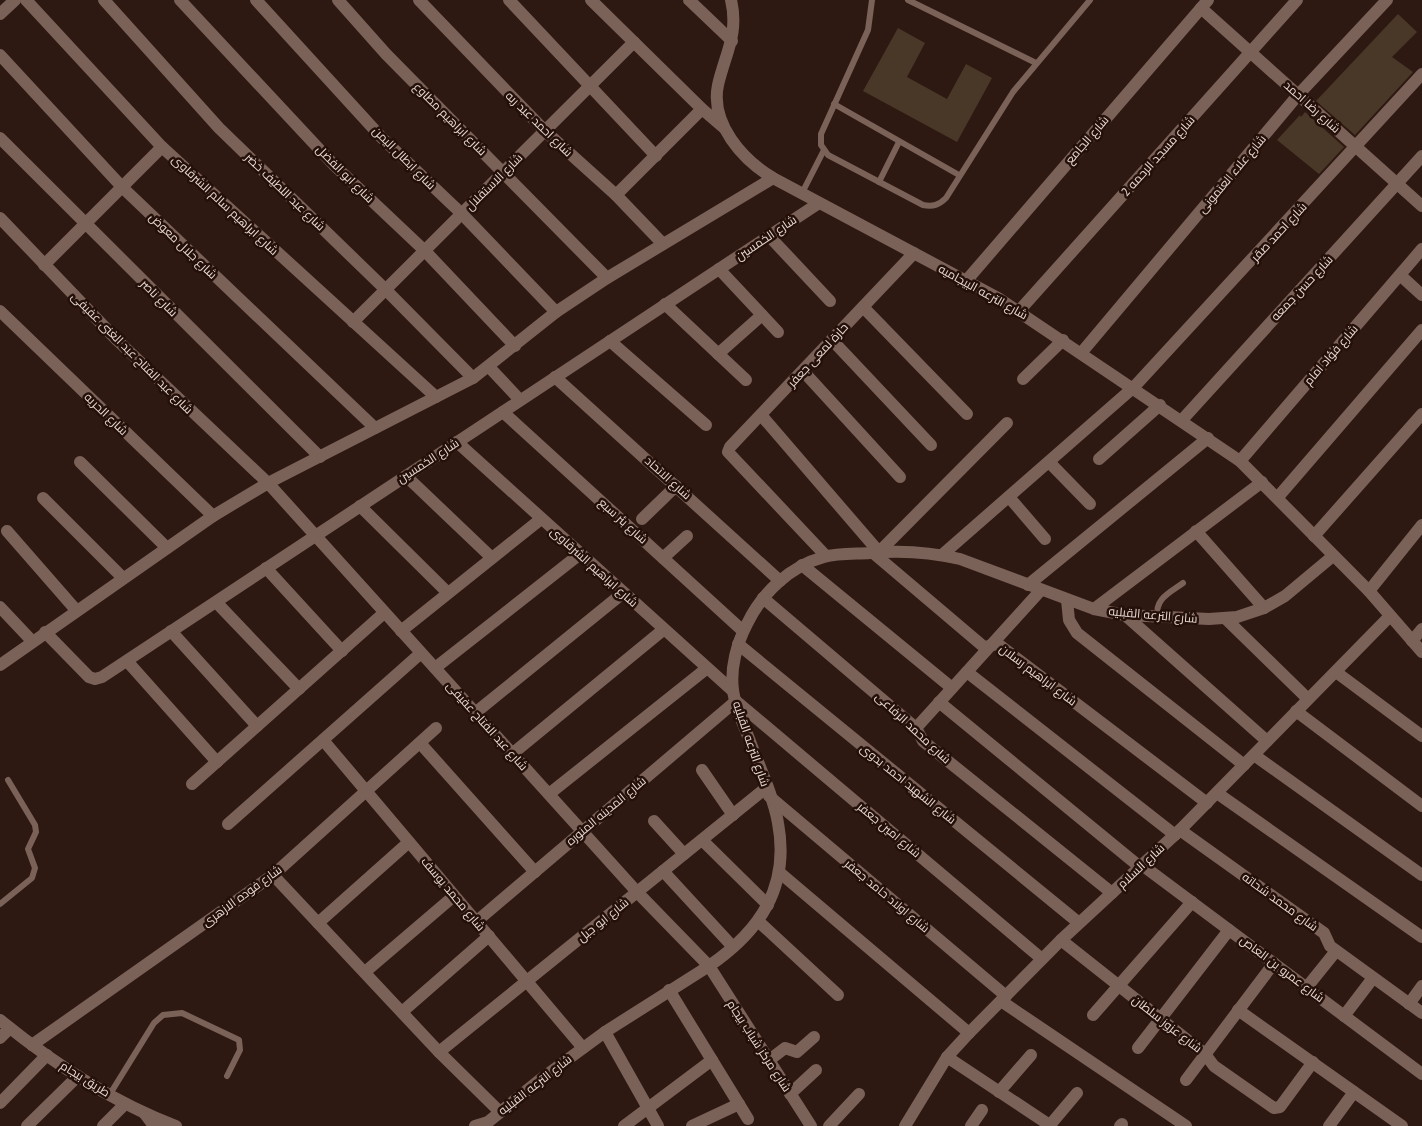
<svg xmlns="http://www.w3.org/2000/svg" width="1422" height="1126" viewBox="0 0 1422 1126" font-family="'PT Sans',Cairo,sans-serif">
	<rect width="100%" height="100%" fill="#2e1912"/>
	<g fill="#493728">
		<polygon points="1398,14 1417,32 1392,57 1413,72 1355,135 1316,101"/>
		<polygon points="898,28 925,43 907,77 947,99 966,64 992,78 957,142 863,91"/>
		<polygon points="1305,112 1344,147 1319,174 1277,140 1300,115 1301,117"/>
	</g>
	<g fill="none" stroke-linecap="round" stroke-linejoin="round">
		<g stroke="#7b6259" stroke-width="6">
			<path d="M 872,0 L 868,30 L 821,134 L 821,145 L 828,155 L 923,205 C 933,207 939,205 946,198 L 1013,92 L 1090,0"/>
			<polyline points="908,0 1036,63"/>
			<polyline points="834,104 959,175"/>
			<polyline points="879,182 899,142"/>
			<polyline points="802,193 824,150"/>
			<path d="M 1158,616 C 1154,599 1171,592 1183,583"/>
			<polyline points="0,904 32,878 35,868 28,849 36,832 35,825 8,780"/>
			<polyline points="110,1094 154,1023 163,1015 182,1013 239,1040 240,1050 227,1076"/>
		</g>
		<g stroke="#7b6259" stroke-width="12">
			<polyline points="26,0 162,147 436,397"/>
			<polyline points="104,0 219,128 386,290 473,378"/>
			<polyline points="180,0 334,165 425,251 515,346"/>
			<polyline points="256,0 382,138 462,214 556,312"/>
			<polyline points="338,0 386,54 607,278"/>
			<polyline points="419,0 545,131 616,195 663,244"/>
			<polyline points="509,0 656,156"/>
			<polyline points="591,0 702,109 723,127"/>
			<polyline points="689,0 732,41"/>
			<path d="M 731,0 C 739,34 725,54 718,85 C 710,124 743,160 773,178 L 998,298 L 1240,461 L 1369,591 L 1422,652"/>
			<polyline points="1201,8 1422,206"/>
			<polyline points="0,14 15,0"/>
			<polyline points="0,55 123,188 375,428"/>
			<polyline points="0,138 320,457"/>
			<polyline points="616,195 702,109"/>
			<path d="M 0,218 L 118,341 L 268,483 L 637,892 L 709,966 C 760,931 790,887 778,823 C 774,798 760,768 751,744 C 745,727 735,708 733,690 C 730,668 737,643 747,624 C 762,593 790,566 824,557 C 838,553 855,554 870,553 C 900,550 930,552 960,559 L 1094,609 L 1125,615 L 1209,619 L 1237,617 L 1264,608 L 1285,596 L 1333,556"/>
			<polyline points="769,236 830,301"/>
			<polyline points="44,265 162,147"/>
			<polyline points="719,269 778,332"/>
			<polyline points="1400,275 1422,295"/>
			<polyline points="966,281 1208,0"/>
			<polyline points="665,304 746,380"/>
			<polyline points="863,307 967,414"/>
			<polyline points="0,311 213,516"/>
			<polyline points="1019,311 1297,0"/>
			<polyline points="353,322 634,42"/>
			<polyline points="832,340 931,445"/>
			<polyline points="610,341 706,425"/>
			<polyline points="1082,352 1298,95 1387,0"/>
			<polyline points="718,354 762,315"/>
			<polyline points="489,367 520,400"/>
			<polyline points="803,371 900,477"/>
			<polyline points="555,377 780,581"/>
			<polyline points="1023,379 1063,340"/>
			<polyline points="503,412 743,631"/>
			<polyline points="761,415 879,552 1007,423"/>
			<polyline points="1182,420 1422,156"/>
			<polyline points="457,442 733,691"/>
			<polyline points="1099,459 1160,405"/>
			<polyline points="1240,461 1422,249"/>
			<polyline points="80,462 167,548"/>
			<polyline points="1049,462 1090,504"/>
			<polyline points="406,476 492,558"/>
			<polyline points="1009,497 1045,539"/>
			<polyline points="1278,497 1422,330"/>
			<polyline points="43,498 123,578"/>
			<polyline points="360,506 448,593"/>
			<polyline points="642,519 676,486"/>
			<polyline points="7,531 76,610"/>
			<polyline points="1196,531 1264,608"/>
			<polyline points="1314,536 1422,414"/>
			<polyline points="872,552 984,647 998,644 1207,803"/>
			<polyline points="942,555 1134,387 1422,74"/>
			<polyline points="826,556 728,452 730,447 914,253"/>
			<polyline points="663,558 687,536"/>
			<polyline points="802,565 952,688"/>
			<polyline points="266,568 342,651"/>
			<polyline points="1028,585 1208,438"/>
			<polyline points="1369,591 1422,525"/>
			<polyline points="763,598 916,728 923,741 1112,893"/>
			<polyline points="1067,600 1069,620 1077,633 1244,765"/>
			<polyline points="216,602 299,689"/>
			<polyline points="0,607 32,641"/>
			<polyline points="1094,609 1262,482"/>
			<polyline points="1125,615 1267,741"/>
			<polyline points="1225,618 1308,699"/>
			<polyline points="171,631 257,726"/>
			<polyline points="401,631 541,519"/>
			<polyline points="45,632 89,677 95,679 102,677 819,203"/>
			<polyline points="1412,641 1422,629"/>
			<polyline points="738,644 1079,923"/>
			<polyline points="127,661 217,762"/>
			<polyline points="0,665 213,516 268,483 473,378 556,312 607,278 773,178"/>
			<polyline points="435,668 580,554"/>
			<polyline points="967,672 1175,835"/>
			<polyline points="1336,672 1422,736"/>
			<polyline points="939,702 1140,867"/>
			<polyline points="1296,711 1422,806"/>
			<polyline points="475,713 623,593"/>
			<polyline points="916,728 1041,590"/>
			<polyline points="323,740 583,1048"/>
			<polyline points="420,743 535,872"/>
			<polyline points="512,754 663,630"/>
			<polyline points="1254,755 1422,875"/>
			<polyline points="702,770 733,815"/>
			<polyline points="192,784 384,613"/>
			<polyline points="1217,793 1422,937"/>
			<polyline points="549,794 706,669"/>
			<polyline points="769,796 1006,996"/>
			<polyline points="654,821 684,854"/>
			<polyline points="228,824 421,653"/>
			<polyline points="1180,830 1324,933 1330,946 1422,1013"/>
			<polyline points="702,840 768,905"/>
			<polyline points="1142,865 1422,1074"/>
			<polyline points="663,871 733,947"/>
			<polyline points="779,872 969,1033"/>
			<polyline points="273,875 439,1052 500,1112"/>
			<polyline points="477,921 736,701 1042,959"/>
			<polyline points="758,921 838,995"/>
			<polyline points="318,923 409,842"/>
			<polyline points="1061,940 1205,1054 1214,1066 1274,1108 1280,1107 1313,1062"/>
			<polyline points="365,972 454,896"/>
			<polyline points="1307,987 1336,951"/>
			<polyline points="669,990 748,1119"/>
			<polyline points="1001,1001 1186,1126"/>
			<polyline points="1409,1004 1422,986"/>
			<polyline points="1238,1010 1402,1126"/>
			<polyline points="402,1012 489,936"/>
			<polyline points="1093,1015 1192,902"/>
			<polyline points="1344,1016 1373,978"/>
			<polyline points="605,1032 658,1126"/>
			<polyline points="0,1038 10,1028"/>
			<polyline points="32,1045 273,875 436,728"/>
			<polyline points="1138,1048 1229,930"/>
			<polyline points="439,1052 766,788"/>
			<polyline points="947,1057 1051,1126"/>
			<polyline points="768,1061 785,1048 797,1052 814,1037"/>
			<polyline points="1186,1080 1274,963"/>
			<polyline points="999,1092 1031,1055"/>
			<polyline points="790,1094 816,1070"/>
			<polyline points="0,1103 47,1055"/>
			<polyline points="145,1114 154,1126"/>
			<polyline points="1050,1125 1077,1093"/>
			<polyline points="27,1126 78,1076"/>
			<polyline points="103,1126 125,1104"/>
			<polyline points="624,1126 712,1060"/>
			<polyline points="692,1126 739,1104"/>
			<polyline points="829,1126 859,1094"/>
			<polyline points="905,1126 947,1057 969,1033 1061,940 1180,830 1390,616"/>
			<polyline points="971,1126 982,1110"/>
			<polyline points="1120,1126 1122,1124"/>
			<polyline points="1329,1126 1354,1092"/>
		</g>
		<g stroke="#7b6259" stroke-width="12">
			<path d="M 0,1020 C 53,1063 112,1102 176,1126"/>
			<polyline points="475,1126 488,1122 541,1079 605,1032 709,966 811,1126"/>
		</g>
	</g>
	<g text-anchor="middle" stroke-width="5" stroke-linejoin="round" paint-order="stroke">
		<g font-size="12" fill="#e9dad5" stroke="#241009">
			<text transform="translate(1312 107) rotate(42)" y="4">شارع رضا احمد</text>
			<text transform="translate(450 119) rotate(45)" y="4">شارع ابراهيم مطاوع</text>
			<text transform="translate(539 124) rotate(44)" y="4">شارع احمد عبد ربه</text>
			<text transform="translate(1087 140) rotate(-49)" y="4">شارع الجامع</text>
			<text transform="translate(1158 156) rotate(-48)" y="4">شارع مسجد الرحمه 2</text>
			<text transform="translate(404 158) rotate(45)" y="4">شارع ابطال اليمن</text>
			<text transform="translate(345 174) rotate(45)" y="4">شارع ابو الفضل</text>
			<text transform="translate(1232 174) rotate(-50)" y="4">شارع علاء العتمونى</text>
			<text transform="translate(494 182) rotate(-45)" y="4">شارع الاستقلال</text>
			<text transform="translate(285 192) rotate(44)" y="4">شارع عبد اللطيف خضر</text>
			<text transform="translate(225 205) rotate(43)" y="4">شارع ابراهيم سالم الشرقاوى</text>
			<text transform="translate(1279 232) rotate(-47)" y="4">شارع احمد صقر</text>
			<text transform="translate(766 238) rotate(-34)" y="4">شارع الخمسين</text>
			<text transform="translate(183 246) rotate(44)" y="4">شارع جلال معوض</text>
			<text transform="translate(1302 288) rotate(-47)" y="4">شارع حسن جمعه</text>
			<text transform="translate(983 292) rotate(29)" y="4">شارع الترعه البيجاميه</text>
			<text transform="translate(159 298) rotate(45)" y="4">شارع ناصر</text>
			<text transform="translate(132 353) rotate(45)" y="4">شارع عبد الفتاح عبد الغنى عفيفى</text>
			<text transform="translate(818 355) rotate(-47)" y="4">حارة لمعى جعفر</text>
			<text transform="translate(1331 355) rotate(-49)" y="4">شارع فؤاد امام</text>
			<text transform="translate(106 414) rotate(44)" y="4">شارع الحريه</text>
			<text transform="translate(428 461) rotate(-33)" y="4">شارع الخمسين</text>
			<text transform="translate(668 478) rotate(42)" y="4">شارع الاتحاد</text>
			<text transform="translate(623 521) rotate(42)" y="4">شارع بئر سبع</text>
			<text transform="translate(594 567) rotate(42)" y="4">شارع ابراهيم الشرقاوى</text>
			<text transform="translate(1153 615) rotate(5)" y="4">شارع الترعه القبليه</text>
			<text transform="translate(1038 675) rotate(37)" y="4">شارع ابراهيم رسلان</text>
			<text transform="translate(487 726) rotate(48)" y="4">شارع عبد الفتاح عفيفى</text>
			<text transform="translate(913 728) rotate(43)" y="4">شارع محمد الرفاعى</text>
			<text transform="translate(751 744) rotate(71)" y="4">شارع الترعه القبليه</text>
			<text transform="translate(908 784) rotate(39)" y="4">شارع الشهيد احمد بدوى</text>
			<text transform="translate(606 811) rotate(-40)" y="4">شارع المدينه المنوره</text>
			<text transform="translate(889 830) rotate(40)" y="4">شارع امين جعفر</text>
			<text transform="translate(1141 866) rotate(-43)" y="4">شارع السلام</text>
			<text transform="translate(453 894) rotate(50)" y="4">شارع محمد يوسف</text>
			<text transform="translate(242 896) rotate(-36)" y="4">شارع فوده الازهرى</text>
			<text transform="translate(887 896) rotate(40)" y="4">شارع اولاد حامد جعفر</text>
			<text transform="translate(1280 902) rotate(36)" y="4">شارع محمد شحاته</text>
			<text transform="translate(603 920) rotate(-39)" y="4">شارع ابو جبل</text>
			<text transform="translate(1282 969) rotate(37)" y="4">شارع عمرو بن العاص</text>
			<text transform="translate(1167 1024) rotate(38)" y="4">شارع عزوز سلطان</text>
			<text transform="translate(759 1046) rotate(57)" y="4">شارع مركز شباب بيجام</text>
			<text transform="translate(85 1079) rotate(32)" y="4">طريق بيجام</text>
			<text transform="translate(535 1085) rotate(-38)" y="4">شارع الترعه القبليه</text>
		</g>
	</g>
</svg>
